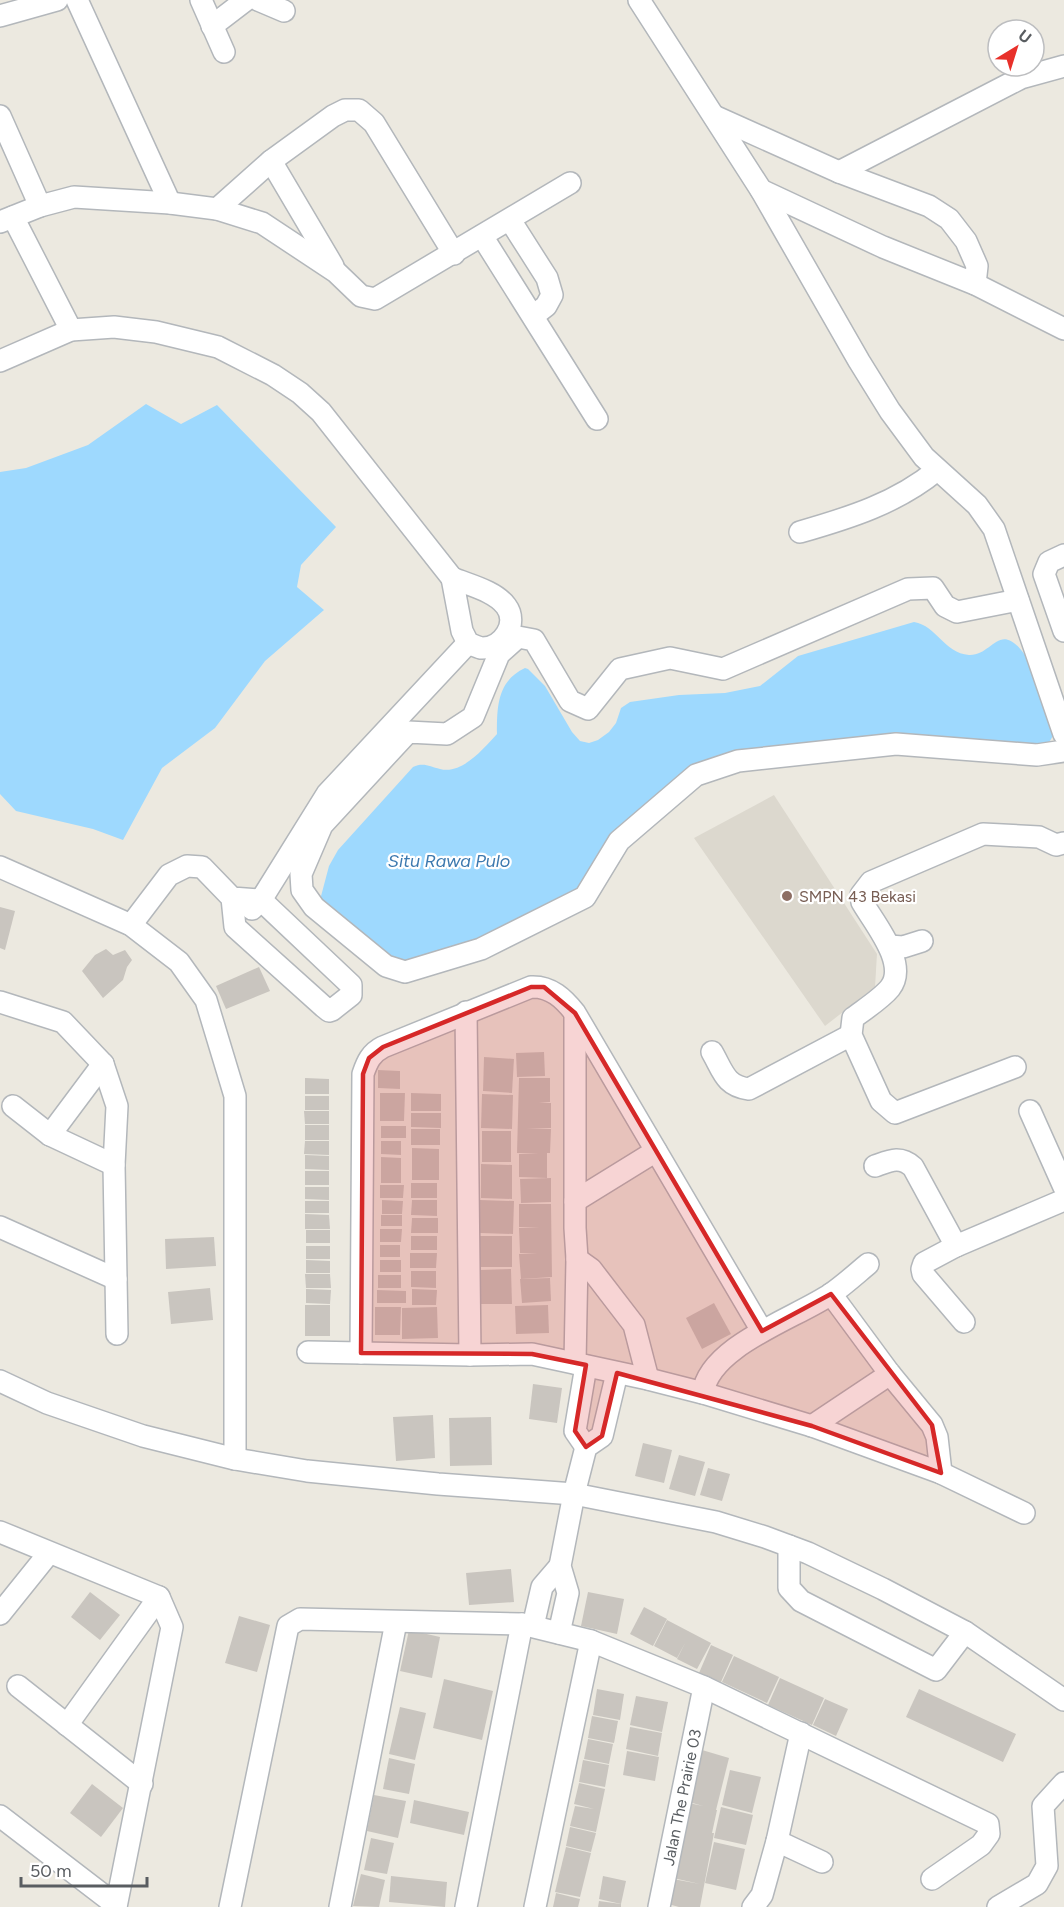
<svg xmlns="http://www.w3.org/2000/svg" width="1064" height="1907" viewBox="0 0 1064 1907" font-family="Figtree,sans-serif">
	<rect width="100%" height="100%" fill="#ece9e0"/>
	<polygon fill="#dcd8ce" points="774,795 877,954 875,987 825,1026 694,838"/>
	<g fill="#9ed9fe">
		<polygon points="146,404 181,424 217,405 336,527 301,565 297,587 324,610 265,661 215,728 162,768 123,840 93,829 16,811 0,794 0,472 26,468 88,445"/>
		<path d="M 914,622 C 937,626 944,653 969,655 C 993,656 999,619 1025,655 L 1052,717 L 1054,734 L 1047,746 L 1011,746 L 706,766 L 589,885 L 479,945 L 403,967 L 320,900 L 329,866 L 338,850 L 413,767 C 424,762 430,767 440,769 C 462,775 484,748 497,734 C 497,707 497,681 525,668 L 528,669 L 545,686 L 572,732 L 580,741 L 589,743 L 598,740 L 609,732 L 616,723 L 621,708 L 630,702 L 679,695 L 725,693 L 760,686 L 798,656 Z"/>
	</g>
	<g fill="#c9c5bf">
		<polygon points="0,907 15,911 5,950 0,948"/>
		<polygon points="106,949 113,955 125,950 132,960 127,967 123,980 103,998 82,971 95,955"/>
		<polygon points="259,967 270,991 226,1009 216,986"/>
		<polygon points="544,1052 545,1076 517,1077 516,1053"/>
		<polygon points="484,1057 514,1059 512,1093 483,1091"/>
		<polygon points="378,1070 400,1071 400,1089 378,1088"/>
		<polygon points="305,1078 329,1079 329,1094 305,1094"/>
		<polygon points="519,1078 550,1078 550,1102 539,1103 551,1103 551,1128 527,1128 551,1129 550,1153 547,1153 547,1178 519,1177 519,1154 538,1153 517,1153"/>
		<polygon points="380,1093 405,1093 404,1121 380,1121"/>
		<polygon points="411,1093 441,1094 441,1111 411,1111"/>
		<polygon points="482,1094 513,1095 512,1129 481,1128"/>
		<rect x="305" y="1096" width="24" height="14"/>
		<polygon points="304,1111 329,1111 329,1124 305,1124"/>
		<polygon points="411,1113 441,1113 441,1128 411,1127"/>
		<rect x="305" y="1125" width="24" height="15"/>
		<rect x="381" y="1126" width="25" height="12"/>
		<rect x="411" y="1129" width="29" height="16"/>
		<rect x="482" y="1131" width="29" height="31"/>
		<polygon points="305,1141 329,1141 329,1155 304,1154"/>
		<polygon points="381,1141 401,1141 401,1155 381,1154"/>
		<polygon points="412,1148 439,1149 439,1180 412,1180"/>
		<polygon points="305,1155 329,1156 329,1170 305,1169"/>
		<polygon points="381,1157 401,1158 401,1183 381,1183"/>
		<polygon points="481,1164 512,1165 512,1199 481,1198"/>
		<rect x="305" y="1171" width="24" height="14"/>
		<polygon points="551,1178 551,1202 521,1203 520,1179"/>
		<rect x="411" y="1183" width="26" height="15"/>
		<polygon points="380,1185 404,1185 403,1198 380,1198"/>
		<polygon points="305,1187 329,1187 329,1200 305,1199"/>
		<polygon points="382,1200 403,1201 402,1214 382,1214"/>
		<polygon points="412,1200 437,1200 437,1216 411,1215"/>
		<polygon points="480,1200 514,1201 513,1234 480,1233"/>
		<rect x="305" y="1201" width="24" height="12"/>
		<polygon points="519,1204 551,1204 552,1277 521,1279 519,1254 537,1253 520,1253 519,1228 539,1227 519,1227"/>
		<polygon points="305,1214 329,1215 330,1229 305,1229"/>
		<rect x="381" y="1215" width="21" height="11"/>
		<polygon points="412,1218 438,1218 438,1233 411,1233"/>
		<polygon points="380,1229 402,1229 401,1242 380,1242"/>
		<rect x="306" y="1230" width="24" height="13"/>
		<rect x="411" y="1236" width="26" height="14"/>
		<rect x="480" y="1236" width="32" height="31"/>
		<polygon points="214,1237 216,1266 166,1269 165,1239"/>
		<rect x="380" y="1245" width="20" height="12"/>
		<rect x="306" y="1246" width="24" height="13"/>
		<polygon points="410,1253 437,1253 436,1268 410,1268"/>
		<polygon points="306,1260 330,1261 330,1273 306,1273"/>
		<rect x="380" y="1260" width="21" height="12"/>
		<polygon points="511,1269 512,1304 480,1304 479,1270"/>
		<polygon points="411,1271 436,1271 436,1288 411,1287"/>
		<polygon points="305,1274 330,1274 331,1288 306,1288"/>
		<rect x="378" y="1275" width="23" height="13"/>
		<polygon points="550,1278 551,1301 522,1303 520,1279"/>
		<polygon points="210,1288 213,1320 171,1324 168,1292"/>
		<polygon points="306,1289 331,1290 330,1304 306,1303"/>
		<polygon points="412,1289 437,1290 436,1305 412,1305"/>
		<polygon points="377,1290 406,1291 406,1303 377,1303"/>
		<polygon points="714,1303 731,1334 702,1349 686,1318"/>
		<rect x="305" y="1305" width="25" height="31"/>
		<polygon points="548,1305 549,1333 516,1334 515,1306"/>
		<polygon points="375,1307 401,1307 400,1335 375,1335"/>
		<polygon points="437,1307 438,1338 402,1339 402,1308"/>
		<polygon points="533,1384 562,1388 557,1423 529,1419"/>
		<polygon points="433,1415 435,1458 396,1461 393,1417"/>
		<polygon points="491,1417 492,1465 450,1466 449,1418"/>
		<polygon points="643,1443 672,1450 664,1483 635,1476"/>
		<polygon points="679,1455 705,1462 695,1496 669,1489"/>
		<polygon points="708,1468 730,1474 722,1501 700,1495"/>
		<polygon points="511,1569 514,1602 469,1605 466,1573"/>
		<polygon points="90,1592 120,1615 100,1640 71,1617"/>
		<polygon points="588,1592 624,1599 617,1634 581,1626"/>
		<polygon points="644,1607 667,1619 653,1646 630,1634"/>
		<polygon points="239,1616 270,1625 257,1672 225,1663"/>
		<polygon points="667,1620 711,1643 697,1669 677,1659 685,1643 677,1658 654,1646"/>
		<polygon points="409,1630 440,1637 432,1678 400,1671"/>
		<polygon points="711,1645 733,1655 721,1682 699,1673"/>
		<polygon points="734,1656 779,1677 767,1703 722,1682"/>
		<polygon points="780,1678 824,1698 812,1725 768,1705"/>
		<polygon points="444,1679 493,1691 482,1740 433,1728"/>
		<polygon points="597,1689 624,1694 620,1720 593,1715"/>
		<polygon points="919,1689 1016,1734 1003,1762 906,1717"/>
		<polygon points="636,1696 668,1702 662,1732 630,1725"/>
		<polygon points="825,1699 848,1709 836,1736 813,1725"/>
		<polygon points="400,1707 426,1713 415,1760 389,1754"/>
		<polygon points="592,1716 618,1721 614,1743 588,1738"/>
		<polygon points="630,1727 662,1733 658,1756 626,1749"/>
		<polygon points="588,1739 613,1744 609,1764 584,1759"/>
		<polygon points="702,1750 729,1758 716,1810 717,1810 712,1833 714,1833 700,1907 679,1907 668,1904 673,1879 700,1884 673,1878 689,1803 703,1806 689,1802"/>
		<polygon points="627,1751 659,1757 655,1781 623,1775"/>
		<polygon points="389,1758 415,1764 409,1794 383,1789"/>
		<polygon points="583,1760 609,1765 605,1787 579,1782"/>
		<polygon points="730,1770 761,1777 752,1813 722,1805"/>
		<polygon points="579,1783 605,1789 596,1832 570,1826 575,1806 594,1809 574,1804"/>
		<polygon points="92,1784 123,1808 101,1837 70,1813"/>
		<polygon points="374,1795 406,1801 398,1838 367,1831"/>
		<polygon points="414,1800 469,1812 464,1835 410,1823"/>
		<polygon points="721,1807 753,1815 746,1845 714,1838"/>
		<polygon points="570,1827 596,1833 591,1852 566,1846"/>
		<polygon points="371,1838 394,1843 387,1874 364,1870"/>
		<polygon points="714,1842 745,1849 736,1890 705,1883"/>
		<polygon points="566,1847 591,1853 580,1897 555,1892"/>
		<polygon points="361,1874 385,1880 379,1907 353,1906"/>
		<polygon points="391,1876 447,1882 445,1907 389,1902"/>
		<polygon points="603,1876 626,1881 621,1904 599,1899"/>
		<polygon points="556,1893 580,1899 578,1907 553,1907"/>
		<polygon points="599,1901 621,1904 621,1907 598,1907"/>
	</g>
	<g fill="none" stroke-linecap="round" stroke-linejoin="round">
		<g stroke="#b3b7bb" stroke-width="24">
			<g id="minor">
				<polyline points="77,0 170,203"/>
				<polyline points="201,0 224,52"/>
				<polyline points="258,0 284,11"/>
				<polyline points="639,0 761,190 859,361 890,411 924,457 977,505 994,529 1064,734"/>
				<polyline points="0,16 57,0"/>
				<polyline points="212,26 246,0"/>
				<polyline points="0,116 40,206"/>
				<polyline points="714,116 839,172 929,206 949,219 966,241 977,266 975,284"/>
				<polyline points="271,161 333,266"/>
				<polyline points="839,172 1021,78 1064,66"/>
				<polyline points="761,190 883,247 975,284 1064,329"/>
				<polyline points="217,209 271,161 333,116 345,110 359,110 374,123 454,254"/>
				<polyline points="13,217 71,330"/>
				<polyline points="510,220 547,278 552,295 546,306 533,316"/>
				<polyline points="0,222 40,206 74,197 170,203 217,209 262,223 336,272 361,296 375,299 570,183"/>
				<polyline points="482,236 597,419"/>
				<polyline points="0,361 71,330 114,327 156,332 218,347 273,375 300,393 321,412 452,578"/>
				<path d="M 800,532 C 849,518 897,503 937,470"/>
				<polyline points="1064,555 1049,562 1044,574 1064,631"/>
				<path d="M 452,578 C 469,585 495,591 506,606 C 519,623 503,649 481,648 C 477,647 473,645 468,643 L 462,631 Z"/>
				<polyline points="1018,600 957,612 945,606 933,588 908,589 723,669 670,658 620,669 588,709 570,701 534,640 518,637 499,654 473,717 447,734 408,732 322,825 301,874 302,890 314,907 386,966 405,972 481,949 585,897 619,841 696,775 738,761 896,744 1037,755 1064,751"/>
				<polyline points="0,867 131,925 179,962 206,1000 235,1096 235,1459 143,1436 47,1403 0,1381"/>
				<polyline points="252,909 261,900 327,794 468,643"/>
				<polyline points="131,925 169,875 187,866 202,867 232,898 235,927 324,1007 329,1011 332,1010 351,995 351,985 261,900 232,898"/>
				<polyline points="889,946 903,947 922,941"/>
				<polyline points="0,1002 63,1022 103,1064 117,1106 114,1165 117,1334"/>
				<polyline points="466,1012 470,1355"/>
				<polyline points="575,1016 575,1228 577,1259 575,1363"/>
				<path d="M 712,1052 C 723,1071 725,1086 749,1089 L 851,1035"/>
				<path d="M 1015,1067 L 895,1113 L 881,1101 L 851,1035 L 853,1018 C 865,1009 881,999 890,988 C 909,964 874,923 862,902 L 861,895 L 871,882 L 983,834 L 1039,837 L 1056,845 L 1064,843"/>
				<polyline points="13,1106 50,1135 114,1165"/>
				<polyline points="1030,1111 1064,1187"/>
				<polyline points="50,1135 103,1064"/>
				<path d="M 875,1166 C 889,1161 900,1155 913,1167 L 956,1246"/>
				<polyline points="575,1201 656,1151"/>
				<polyline points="0,1227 116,1279"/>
				<polyline points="577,1259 591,1269 634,1325 648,1379"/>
				<polyline points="831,1294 890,1374 932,1425 937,1437 941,1473"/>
				<polyline points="964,1322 923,1274 922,1269 924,1263 956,1246 1064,1200"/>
				<polyline points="308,1352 470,1355 532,1354 648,1379 703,1393 812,1426 941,1473 1024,1513"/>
				<path d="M 361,1353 L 363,1074 C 367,1062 371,1053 383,1047 L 531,987 C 551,986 564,999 575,1013 L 762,1331"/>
				<polyline points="586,1366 575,1431 586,1447"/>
				<path d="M 703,1393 C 709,1346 796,1318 831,1294 C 844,1285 856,1274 868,1264"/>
				<polyline points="812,1426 890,1374"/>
				<polyline points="235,1459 307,1471 438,1484 574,1494 716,1522 765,1537 808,1553 883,1589 965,1632 1064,1700"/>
				<polyline points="0,1532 159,1597 172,1627 116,1907"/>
				<polyline points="789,1546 789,1588 801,1601 936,1670 965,1632"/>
				<polyline points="0,1614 49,1553"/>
				<polyline points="533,1626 542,1587 560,1566"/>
				<polyline points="559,1633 568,1593 560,1566 574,1494 586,1447 602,1436 617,1373"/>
				<polyline points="18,1686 142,1784"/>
				<polyline points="67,1725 159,1597"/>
				<polyline points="0,1816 116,1905"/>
				<polyline points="777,1841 822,1862"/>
				<polyline points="230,1907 288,1626 300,1619 522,1624 591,1641 704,1687 988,1824 989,1834 981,1845 932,1879"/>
				<polyline points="340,1907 396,1622"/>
				<polyline points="466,1907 522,1624"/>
				<polyline points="535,1907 591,1641"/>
				<path id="s1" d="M 659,1907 L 704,1687"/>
				<polyline points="753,1907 762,1895 777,1841 801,1733"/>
				<polyline points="998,1907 1037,1884 1047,1866 1043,1806 1064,1783"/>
			</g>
		</g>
		<use href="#minor" stroke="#fff" stroke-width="21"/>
	</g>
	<path fill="#d62828" fill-opacity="0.2" stroke="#d62828" stroke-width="4.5" stroke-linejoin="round" d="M 531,987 L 544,987 L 575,1013 L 762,1331 L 831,1294 L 932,1425 L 941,1473 L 812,1426 L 617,1373 L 602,1436 L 586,1447 L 575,1431 L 586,1365 L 532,1354 L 361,1353 L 363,1074 L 369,1058 L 383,1047 Z"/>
	<circle fill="#8d6e63" stroke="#fff" stroke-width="2" cx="787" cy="896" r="6"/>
	<g text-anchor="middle" stroke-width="4.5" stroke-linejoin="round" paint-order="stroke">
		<g font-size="16" fill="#785e54" stroke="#fff" text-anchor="start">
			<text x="799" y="902">SMPN 43 Bekasi</text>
		</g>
		<g font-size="16" fill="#595d61" stroke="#fff">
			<text dy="6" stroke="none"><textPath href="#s1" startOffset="112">Jalan The Prairie 03</textPath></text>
		</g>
		<g font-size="18" font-style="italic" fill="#3c79af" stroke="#fff">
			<text x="449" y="867">Situ Rawa Pulo</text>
		</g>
	</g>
	<g transform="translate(1016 48) rotate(38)"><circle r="28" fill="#ffffff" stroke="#bdbec0" stroke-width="1.5"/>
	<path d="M0-4.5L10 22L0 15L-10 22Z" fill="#e8302a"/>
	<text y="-9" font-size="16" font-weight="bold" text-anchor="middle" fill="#595d61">U</text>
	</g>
	<path d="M21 1877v9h126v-9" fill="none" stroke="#595d61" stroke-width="3"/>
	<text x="30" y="1877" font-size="18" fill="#595d61" stroke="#ffffff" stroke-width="4.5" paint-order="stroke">50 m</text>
</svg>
